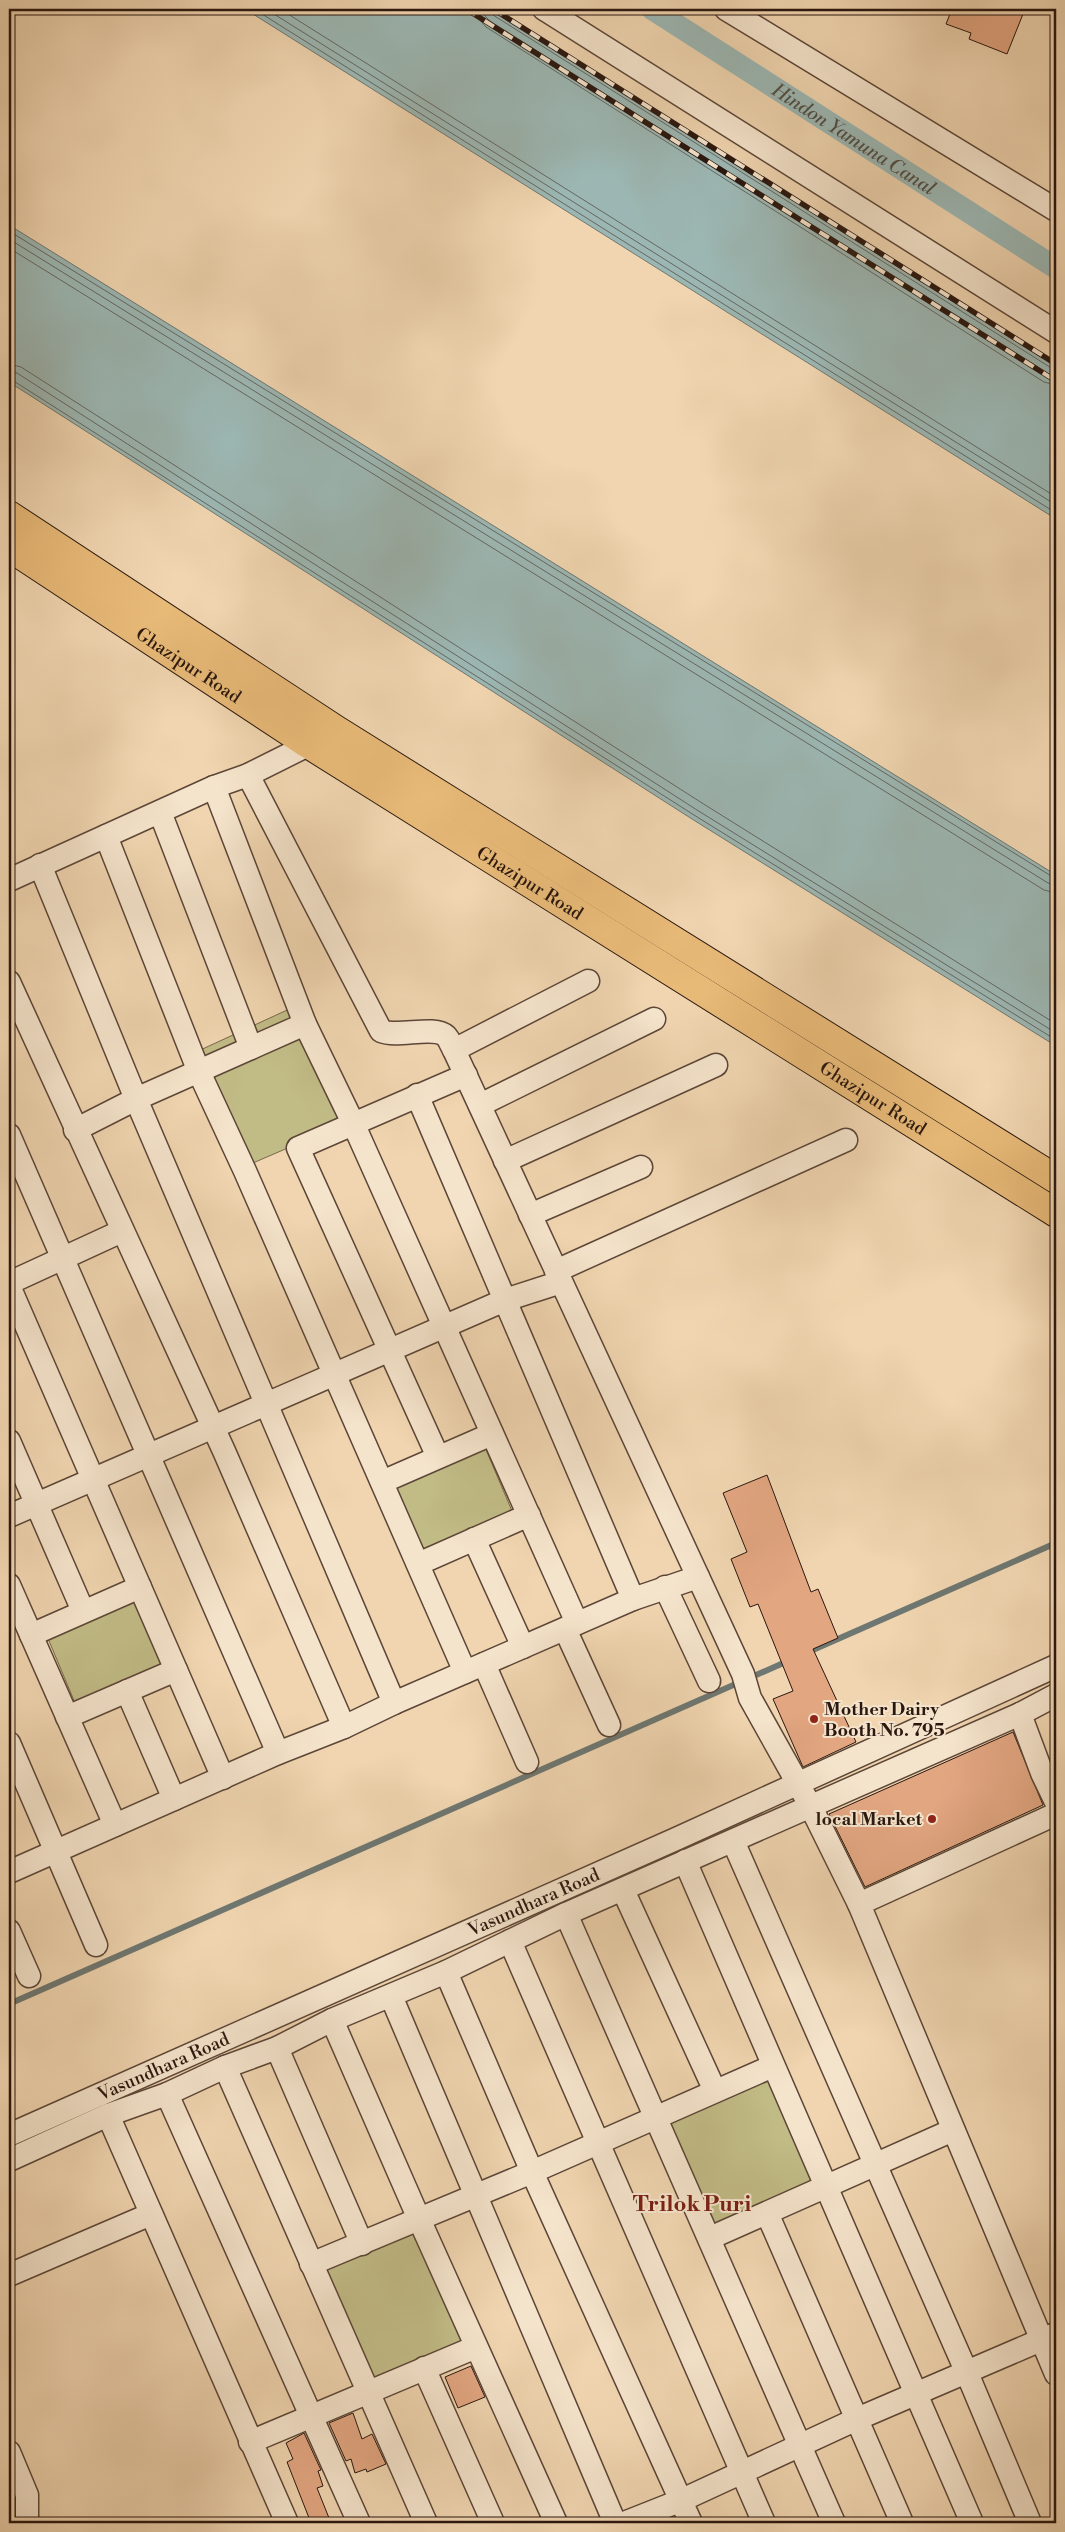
<svg xmlns="http://www.w3.org/2000/svg" width="1065" height="2532" viewBox="0 0 1065 2532" font-family="'Libre Bodoni',serif">
	<rect width="100%" height="100%" fill="#f0d5b0"/>
	<filter id="stains"><feTurbulence type="fractalNoise" baseFrequency=".004" numOctaves="4"/><feColorMatrix values="0 0 0 0 .2 0 0 0 0 .09 0 0 0 0 .02 0 0 0 .5 -.17"/></filter>
	<radialGradient id="worn" r=".72"><stop offset=".6" stop-color="#630" stop-opacity="0"/><stop offset="1" stop-color="#630" stop-opacity=".3"/></radialGradient>
	<g fill="#c1bb86" stroke="#76694a">
		<polygon points="298,1005 348,1122 246,1166 196,1052"/>
		<polygon points="484,1445 512,1511 419,1552 391,1485"/>
		<polygon points="140,1596 168,1663 75,1703 47,1636"/>
		<polygon points="766,2071 816,2188 714,2232 664,2118"/>
		<polygon points="422,2222 472,2339 370,2383 320,2269"/>
	</g>
	<g fill="#9cb7b3" stroke="#6e7771">
		<polygon points="245,9 492,9 1056,367 1056,519"/>
		<polygon points="9,225 1056,875 1056,1046 692,819 9,382"/>
	</g>
	<g fill="none" stroke-linecap="round" stroke-linejoin="round">
		<g stroke="#636761" stroke-width="1">
			<polyline points="254,9 1056,513"/>
			<polyline points="266,9 1056,505"/>
			<polyline points="280,9 1056,497"/>
			<polyline points="477,9 479,19 486,27 1044,382 1056,385"/>
			<polyline points="484,9 485,16 490,21 1048,375 1056,377"/>
			<polyline points="490,9 493,15 1056,371"/>
			<polyline points="9,231 1056,879"/>
			<polyline points="9,239 1048,883 1056,885"/>
			<polyline points="9,248 1044,890 1056,893"/>
			<polyline points="9,364 21,367 702,803 1056,1024"/>
			<polyline points="9,371 17,373 697,810 1056,1033"/>
			<polyline points="9,378 694,815 1056,1040"/>
		</g>
		<g stroke="#6e7771" stroke-width="6">
			<polyline points="806,1653 1056,1543"/>
			<polyline points="9,2004 788,1661"/>
		</g>
		<path stroke="#9cb7b3" stroke-width="22" id="s1" d="M 652,9 L 1056,268"/>
	</g>
	<g fill="#e2a681" stroke="#2a170f">
		<polygon points="952,9 1025,9 1007,54 969,39 971,33 946,24"/>
		<polygon points="767,1475 811,1592 818,1589 838,1638 813,1649 856,1742 803,1767 773,1699 793,1691 758,1604 750,1607 731,1559 747,1552 723,1493"/>
		<polygon points="1013,1732 1043,1805 865,1887 829,1814"/>
		<polygon points="471,2366 485,2397 458,2408 445,2377"/>
		<polygon points="353,2413 362,2439 372,2434 386,2464 367,2472 366,2469 355,2473 351,2459 346,2461 329,2423"/>
		<polygon points="304,2433 321,2470 318,2471 323,2486 317,2488 331,2523 311,2523 287,2462 293,2459 286,2443"/>
	</g>
	<g fill="none" stroke-linecap="round" stroke-linejoin="round">
		<g stroke="#5c4637" stroke-width="25">
			<g id="minor">
				<polyline points="544,9 1056,332"/>
				<polyline points="726,9 1056,210"/>
				<path d="M 248,775 L 381,1031 C 398,1038 434,1025 446,1036 C 449,1039 451,1045 454,1050 L 743,1674 L 750,1698 L 811,1807 L 859,1904 L 1056,2374"/>
				<polyline points="214,787 305,1024 353,1123 577,1623"/>
				<polyline points="160,812 251,1048"/>
				<polyline points="106,836 199,1072 245,1171 465,1672"/>
				<polyline points="40,865 136,1099 394,1703"/>
				<polyline points="9,880 214,787 248,775 322,738"/>
				<polyline points="9,982 224,1451 344,1727"/>
				<polyline points="454,1050 588,981"/>
				<polyline points="417,1095 633,1599"/>
				<polyline points="480,1105 654,1019"/>
				<polyline points="75,1130 136,1099 305,1024"/>
				<polyline points="9,1135 278,1753"/>
				<polyline points="505,1161 716,1065"/>
				<polyline points="530,1215 641,1167"/>
				<polyline points="556,1271 846,1140"/>
				<polyline points="9,1283 122,1231"/>
				<polyline points="9,1286 223,1778"/>
				<polyline points="9,1441 83,1611"/>
				<polyline points="438,1457 298,1148 466,1075"/>
				<polyline points="382,1482 492,1434"/>
				<polyline points="9,1516 505,1300 561,1282"/>
				<polyline points="474,1539 523,1647"/>
				<polyline points="418,1564 529,1515"/>
				<polyline points="9,1585 115,1825"/>
				<polyline points="665,1587 709,1681"/>
				<polyline points="565,1629 609,1725"/>
				<polyline points="31,1635 140,1587"/>
				<polyline points="484,1664 527,1762"/>
				<polyline points="127,1691 174,1799"/>
				<polyline points="1020,1714 1042,1773 1056,1802"/>
				<polyline points="67,1717 176,1670"/>
				<polyline points="9,1743 96,1945"/>
				<polyline points="733,1841 967,2373 1030,2523"/>
				<polyline points="685,1861 972,2523"/>
				<polyline points="9,1872 278,1753 344,1727 394,1703 633,1599 698,1577"/>
				<polyline points="623,1890 715,2091"/>
				<polyline points="859,1904 1056,1814"/>
				<polyline points="566,1914 834,2523"/>
				<polyline points="9,1931 29,1976"/>
				<polyline points="510,1941 764,2523"/>
				<polyline points="446,1972 532,2172 691,2523"/>
				<polyline points="391,1996 615,2523"/>
				<polyline points="332,2020 419,2219 556,2523"/>
				<polyline points="277,2048 362,2244"/>
				<polyline points="225,2067 426,2523"/>
				<polyline points="167,2094 359,2523"/>
				<polyline points="108,2115 287,2523"/>
				<path id="s2" d="M 9,2135 L 676,1839 L 1056,1666"/>
				<polyline points="9,2160 108,2115 167,2094 225,2067 277,2048 332,2020 446,1972 566,1914 1020,1714 1056,1695"/>
				<polyline points="767,2213 902,2523"/>
				<polyline points="710,2238 953,2130"/>
				<polyline points="311,2264 532,2172 773,2066"/>
				<polyline points="9,2275 151,2214"/>
				<polyline points="424,2368 493,2523"/>
				<polyline points="250,2442 476,2347"/>
				<polyline points="9,2452 27,2495 27,2523"/>
				<polyline points="624,2523 682,2500 857,2419 1055,2334"/>
			</g>
		</g>
		<g stroke="#2a170f" stroke-width="30">
			<g id="major">
				<polyline points="9,515 338,731 1056,1179"/>
				<path id="s3" d="M 9,547 L 308,744 L 1056,1213"/>
			</g>
		</g>
		<use href="#minor" stroke="#f5e4cc" stroke-width="22"/>
		<use href="#major" stroke="#e8ba78" stroke-width="28"/>
		<g stroke="#2a170f" stroke-width="5.5">
			<g id="rail">
				<polyline points="466,9 1056,381"/>
				<polyline points="493,9 1056,364"/>
			</g>
		</g>
		<use href="#rail" stroke="#f5e4cc" stroke-width="4" stroke-dasharray="11" stroke-linecap="butt"/>
	</g>
	<g fill="#8f2418" stroke="#f5e4cc" stroke-width="2">
		<circle cx="814" cy="1719" r="5"/>
		<circle cx="932" cy="1819" r="5"/>
	</g>
	<g text-anchor="middle" stroke-width="4" stroke-linejoin="round" paint-order="stroke">
		<g font-size="18" fill="#2a170f" stroke="#f5e4cc">
			<text dy="6" stroke="none"><textPath href="#s3" startOffset="215">Ghazipur Road</textPath></text>
			<text dy="6" stroke="none"><textPath href="#s3" startOffset="620">Ghazipur Road</textPath></text>
			<text dy="6" stroke="none"><textPath href="#s3" startOffset="1025">Ghazipur Road</textPath></text>
			<text dy="6" stroke="none"><textPath href="#s2" startOffset="574">Vasundhara Road</textPath></text>
			<text dy="6" stroke="none"><textPath href="#s2" startOffset="169">Vasundhara Road</textPath></text>
		</g>
		<g font-size="18" font-weight="bold" fill="#2a170f" stroke="#f5e4cc" text-anchor="start">
			<text x="824" y="1715">Mother Dairy<tspan x="824" dy="21">Booth No. 795</tspan></text>
			<text x="922" y="1825" text-anchor="end">local Market</text>
		</g>
		<g font-size="19" font-style="italic" fill="#524f48" stroke="#f5e4cc">
			<text dy="7" stroke="none"><textPath href="#s1" startOffset="240">Hindon Yamuna Canal</textPath></text>
		</g>
		<g font-size="22" font-weight="bold" fill="#7a1f14" stroke="#f5e4cc">
			<text x="692" y="2211">Trilok Puri</text>
		</g>
	</g>
	<rect width="1065" height="2532" fill="none" stroke="#f0d5b0" stroke-width="30"/>
	<rect x="10" y="10" width="1045" height="2512" fill="none" stroke="#2a170f" stroke-width="2.5"/>
	<rect x="15" y="15" width="1035" height="2502" fill="none" stroke="#2a170f"/>
	<rect width="100%" height="100%" filter="url(#stains)"/>
	<rect width="100%" height="100%" fill="url(#worn)"/>
</svg>
